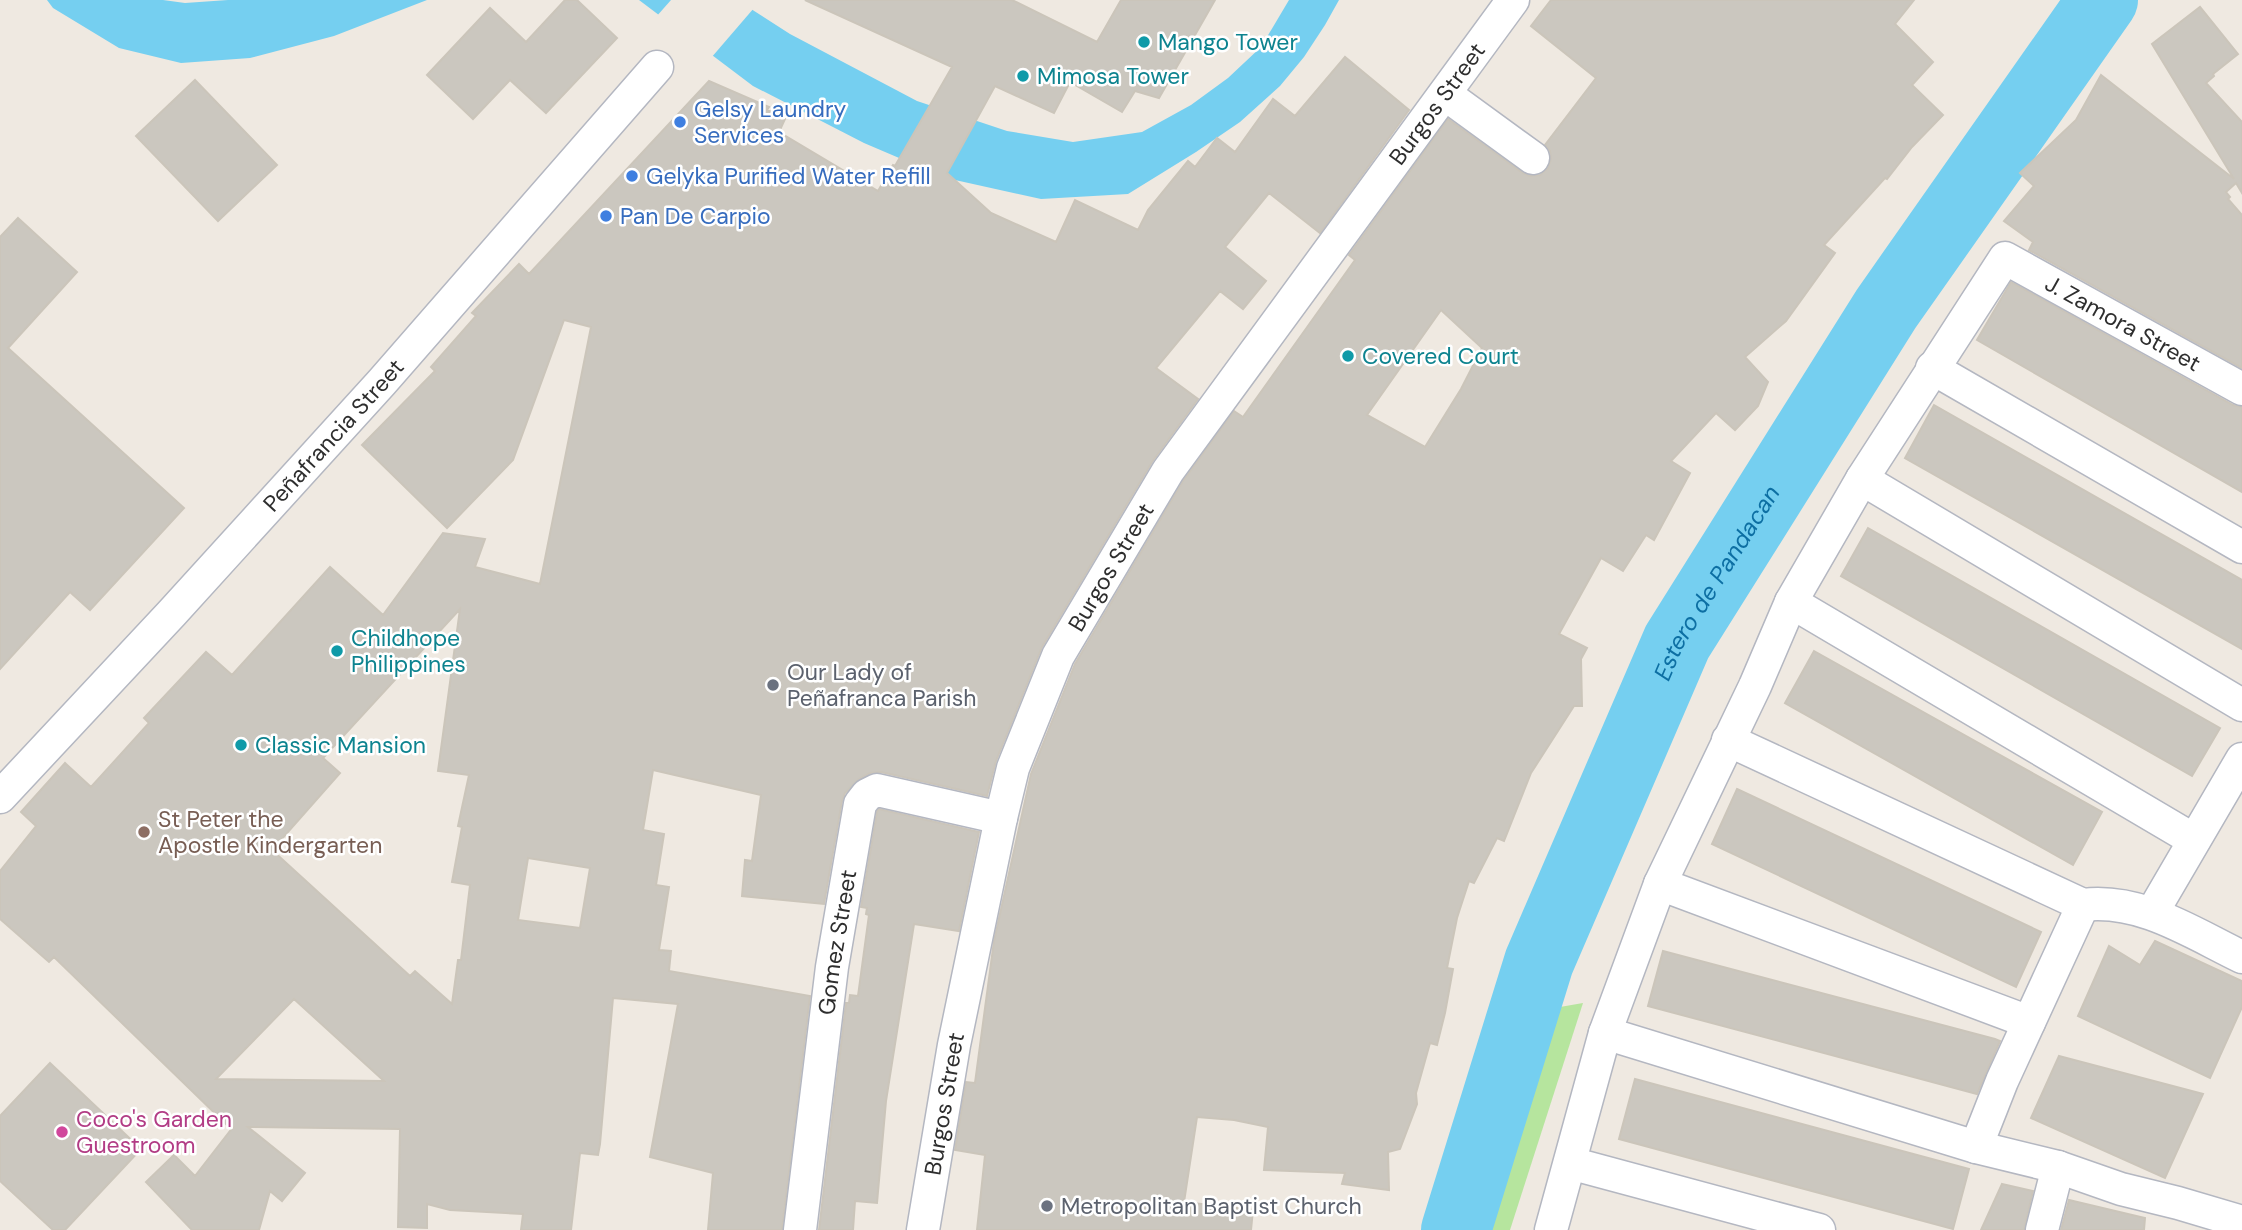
<svg xmlns="http://www.w3.org/2000/svg" width="2242" height="1230" viewBox="0 0 2242 1230" font-family="'DM Sans',sans-serif">
	<rect width="100%" height="100%" fill="#efe9e1"/>
	<polygon fill="#b6e59e" points="1583,1003 1510,1230 1483,1230 1510,1123 1560,1007"/>
	<g fill="#75cff0">
		<polygon points="47,0 163,0 185,3 228,0 427,0 334,36 250,58 181,63 119,48 53,8"/>
		<polygon points="639,0 737,0 790,34 917,101 1007,131 1073,142 1142,132 1191,105 1228,78 1261,47 1289,0 1339,0 1325,25 1304,57 1280,86 1240,122 1196,152 1128,194 1041,199 946,178 864,143 753,86"/>
	</g>
	<polygon fill="#efe9e1" points="671,0 744,0 754,8 711,58 656,17"/>
	<g fill="none" stroke-linecap="round" stroke-linejoin="round">
		<path stroke="#75cff0" stroke-width="70" id="s1" d="M 1456,1230 L 1539,962 L 1677,642 L 1886,309 L 2103,0"/>
	</g>
	<g fill="#cbc7bf" stroke="#cbc5ba" stroke-width="2" fill-rule="evenodd">
		<polygon points="565,0 577,0 617,38 546,113 510,80 473,119 427,75 490,8 526,42"/>
		<path d="M 805,0 L 1012,0 L 1097,42 L 1121,0 L 1215,0 L 1159,98 L 1135,91 L 1122,112 L 1070,82 L 1054,113 L 995,86 L 947,173 L 991,213 L 1056,242 L 1075,200 L 1138,230 L 1148,210 L 1188,161 L 1195,167 L 1217,138 L 1235,152 L 1273,99 L 1295,116 L 1345,57 L 1409,110 L 1320,233 L 1269,193 L 1225,247 L 1266,281 L 1243,309 L 1220,291 L 1156,368 L 1198,399 L 1152,462 L 1042,647 L 996,761 L 987,796 L 881,772 L 870,773 L 859,779 L 845,793 L 842,801 L 824,904 L 742,896 L 745,860 L 752,861 L 761,795 L 653,770 L 643,830 L 664,834 L 656,885 L 669,887 L 659,950 L 671,951 L 669,971 L 810,996 L 782,1230 L 708,1230 L 713,1173 L 650,1157 L 678,1004 L 613,998 L 600,1144 L 598,1155 L 580,1153 L 571,1230 L 521,1230 L 523,1214 L 450,1210 L 427,1204 L 427,1228 L 398,1227 L 400,1129 L 248,1127 L 305,1173 L 282,1201 L 270,1191 L 259,1230 L 192,1230 L 146,1182 L 174,1155 L 195,1176 L 233,1127 L 229,1127 L 54,957 L 49,962 L 0,919 L 0,871 L 36,826 L 21,812 L 65,763 L 91,787 L 149,723 L 144,718 L 206,652 L 232,675 L 330,567 L 383,615 L 443,533 L 485,539 L 475,567 L 540,584 L 591,327 L 564,320 L 513,460 L 447,528 L 362,445 L 435,371 L 431,367 L 476,316 L 472,313 L 519,264 L 529,274 L 709,81 L 769,107 L 767,110 L 785,119 L 779,132 L 878,191 L 893,165 L 895,166 L 952,67 ZM 460,609 L 438,771 L 469,775 L 458,826 L 462,827 L 452,882 L 470,885 L 461,960 L 458,960 L 452,1004 L 415,971 L 410,976 L 272,850 L 340,773 L 323,758 ZM 528,858 L 590,868 L 580,928 L 518,920 ZM 294,999 L 384,1081 L 216,1079 Z"/>
		<path d="M 1551,0 L 1914,0 L 1895,24 L 1933,62 L 1912,85 L 1943,115 L 1912,147 L 1887,179 L 1885,178 L 1824,245 L 1835,253 L 1786,321 L 1745,357 L 1768,382 L 1758,406 L 1735,430 L 1716,413 L 1671,461 L 1690,473 L 1654,540 L 1646,535 L 1623,571 L 1601,558 L 1559,634 L 1587,648 L 1581,659 L 1582,706 L 1574,706 L 1531,773 L 1504,841 L 1497,838 L 1474,883 L 1469,881 L 1457,918 L 1447,968 L 1453,969 L 1445,1013 L 1437,1045 L 1430,1043 L 1416,1093 L 1417,1104 L 1400,1149 L 1388,1152 L 1389,1190 L 1342,1184 L 1345,1173 L 1264,1170 L 1268,1127 L 1234,1120 L 1197,1117 L 1184,1202 L 1253,1210 L 1251,1230 L 977,1230 L 985,1155 L 955,1150 L 966,1082 L 975,1083 L 994,941 L 1031,774 L 1075,664 L 1183,481 L 1234,411 L 1243,417 L 1355,260 L 1349,255 L 1448,119 L 1523,173 L 1530,176 L 1540,175 L 1548,168 L 1551,159 L 1550,151 L 1545,145 L 1596,78 L 1531,26 ZM 1441,310 L 1482,348 L 1461,389 L 1425,447 L 1367,415 Z"/>
		<polygon points="2200,7 2238,54 2213,74 2214,76 2206,83 2242,122 2242,193 2236,183 2226,192 2230,197 2228,199 2242,215 2242,368 2029,250 2033,242 2004,221 2034,186 2020,173 2076,120 2101,75 2234,179 2152,44"/>
		<polygon points="195,80 277,165 218,221 136,136"/>
		<polygon points="18,218 77,272 8,348 184,508 90,610 70,592 0,669 0,237"/>
		<polygon points="2011,282 2233,405 2242,407 2242,492 1977,340"/>
		<polygon points="1934,405 2242,580 2242,649 1905,458"/>
		<polygon points="1868,528 2220,728 2192,776 1841,576"/>
		<polygon points="1814,651 2102,812 2073,865 1785,703"/>
		<polygon points="1737,789 2041,932 2016,987 1712,844"/>
		<polygon points="879,809 979,832 959,931 914,924 886,1101 877,1203 855,1201 853,1230 819,1230 846,1003 849,1003 850,995 858,996 869,915 866,914 867,908 861,907 877,812"/>
		<polygon points="2155,941 2242,981 2242,1007 2210,1078 2078,1016 2109,946 2140,965"/>
		<polygon points="1663,951 1995,1039 2000,1041 1977,1094 1648,1006"/>
		<polygon points="2059,1056 2203,1094 2165,1178 2031,1118"/>
		<polygon points="50,1063 141,1149 65,1230 53,1230 0,1181 0,1116"/>
		<polygon points="1635,1079 1969,1169 1953,1229 1619,1139"/>
		<polygon points="2002,1184 2033,1191 2024,1230 1981,1230"/>
		<polygon points="2069,1200 2145,1218 2144,1230 2061,1230"/>
	</g>
	<g fill="none" stroke-linecap="round" stroke-linejoin="round">
		<g stroke="#b4b7c1" stroke-width="35">
			<g id="minor">
				<polyline points="1445,94 1533,158"/>
				<polyline points="1932,368 2242,547"/>
				<polyline points="1862,479 2242,705"/>
				<polyline points="1791,602 2194,840"/>
				<path d="M 1728,740 L 2083,905 C 2141,898 2192,933 2242,957"/>
				<path id="s2" d="M 0,797 L 172,613 L 382,382 L 657,67"/>
				<polyline points="1660,884 2029,1022"/>
				<polyline points="2152,913 2242,759"/>
				<polyline points="1605,1033 1976,1147 2058,1167 2121,1189 2178,1203 2242,1222"/>
				<polyline points="1976,1147 2002,1081 2083,905"/>
				<polyline points="1570,1163 1819,1230"/>
				<path id="s3" d="M 800,1230 L 832,967 L 860,804 L 867,795 L 877,790 L 1001,818"/>
				<path id="s4" d="M 923,1230 L 954,1045 L 1001,818 L 1013,768 L 1058,656 L 1168,471 L 1513,0"/>
				<path id="s5" d="M 1551,1230 L 1605,1033 L 1660,884 L 1755,686 L 1791,602 L 1862,479 L 2005,258 L 2242,389"/>
				<polyline points="2042,1230 2058,1167"/>
			</g>
		</g>
		<use href="#minor" stroke="#fff" stroke-width="32"/>
	</g>
	<g fill="#0f9aa8" stroke="#fff" stroke-width="2.5">
		<circle cx="1144" cy="42" r="7"/>
		<circle cx="1023" cy="76" r="7"/>
		<circle cx="1348" cy="356" r="7"/>
		<circle cx="337" cy="651" r="7"/>
		<circle cx="241" cy="745" r="7"/>
	</g>
	<g fill="#3f7fe0" stroke="#fff" stroke-width="2.5">
		<circle cx="680" cy="122" r="7"/>
		<circle cx="632" cy="176" r="7"/>
		<circle cx="606" cy="216" r="7"/>
	</g>
	<g fill="#6b7280" stroke="#fff" stroke-width="2.5">
		<circle cx="773" cy="685" r="7"/>
		<circle cx="1047" cy="1206" r="7"/>
	</g>
	<circle fill="#8d6e63" stroke="#fff" stroke-width="2.5" cx="144" cy="832" r="7"/>
	<circle fill="#d1479c" stroke="#fff" stroke-width="2.5" cx="62" cy="1132" r="7"/>
	<g text-anchor="middle" stroke-width="5" stroke-linejoin="round" paint-order="stroke">
		<g font-size="23" fill="#0d838f" stroke="#fff" text-anchor="start">
			<text x="1158" y="50">Mango Tower</text>
			<text x="1037" y="84">Mimosa Tower</text>
			<text x="1362" y="364">Covered Court</text>
			<text x="351" y="646">Childhope<tspan x="351" dy="26">Philippines</tspan></text>
			<text x="255" y="753">Classic Mansion</text>
		</g>
		<g font-size="23" fill="#2e2e2e" stroke="#fff">
			<text dy="8" stroke="none"><textPath href="#s4" startOffset="1262">Burgos Street</textPath></text>
			<text dy="8" stroke="none"><textPath href="#s5" startOffset="1214">J. Zamora Street</textPath></text>
			<text dy="8" stroke="none"><textPath href="#s2" startOffset="492">Peñafrancia Street</textPath></text>
			<text dy="8" stroke="none"><textPath href="#s4" startOffset="695">Burgos Street</textPath></text>
			<text dy="8" stroke="none"><textPath href="#s3" startOffset="290">Gomez Street</textPath></text>
			<text dy="8" stroke="none"><textPath href="#s4" startOffset="128">Burgos Street</textPath></text>
		</g>
		<g font-size="23" fill="#366cbe" stroke="#fff" text-anchor="start">
			<text x="694" y="117">Gelsy Laundry<tspan x="694" dy="26">Services</tspan></text>
			<text x="646" y="184">Gelyka Purified Water Refill</text>
			<text x="620" y="224">Pan De Carpio</text>
		</g>
		<g font-size="23" fill="#5b616d" stroke="#fff" text-anchor="start">
			<text x="787" y="680">Our Lady of<tspan x="787" dy="26">Peñafranca Parish</tspan></text>
			<text x="1061" y="1214">Metropolitan Baptist Church</text>
		</g>
		<g font-size="23" fill="#785e54" stroke="#fff" text-anchor="start">
			<text x="158" y="827">St Peter the<tspan x="158" dy="26">Apostle Kindergarten</tspan></text>
		</g>
		<g font-size="23" fill="#b23c85" stroke="#fff" text-anchor="start">
			<text x="76" y="1127">Coco's Garden<tspan x="76" dy="26">Guestroom</tspan></text>
		</g>
		<g font-size="24" font-style="italic" fill="#0d6fa3" stroke="#fff">
			<text dy="8" stroke="none"><textPath href="#s1" startOffset="700">Estero de Pandacan</textPath></text>
		</g>
	</g>
</svg>
